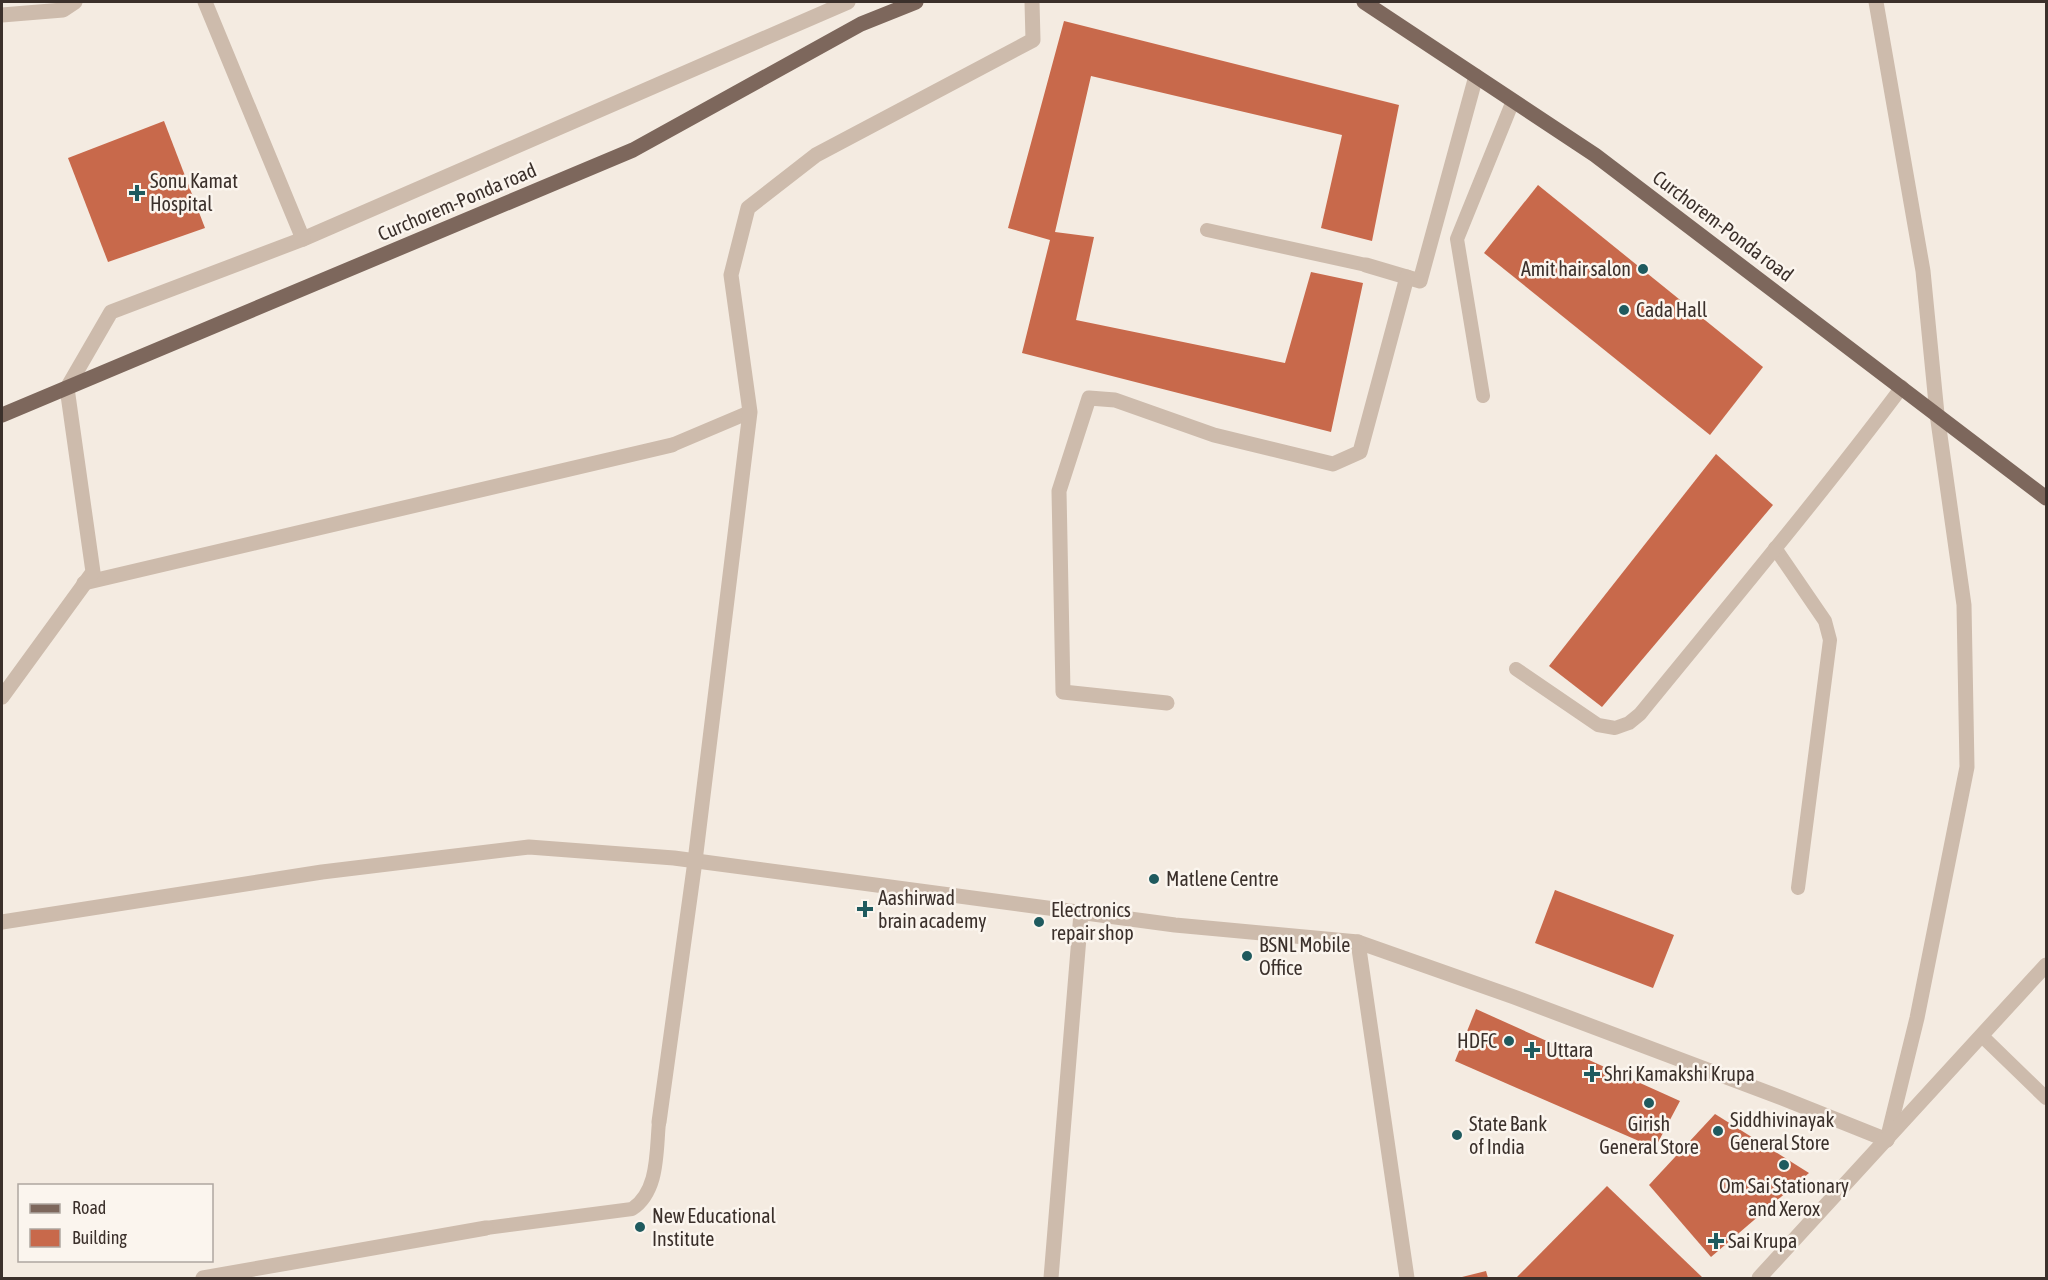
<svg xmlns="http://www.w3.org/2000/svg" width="2048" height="1280" viewBox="0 0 2048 1280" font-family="'Asap Condensed',sans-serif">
	<rect width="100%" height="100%" fill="#f4ebe1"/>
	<g fill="#c8694b">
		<polygon points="1064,21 1399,105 1372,241 1321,228 1342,135 1091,76 1055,232 1094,237 1076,320 1285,363 1311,272 1363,283 1331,432 1022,353 1050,240 1008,228"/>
		<polygon points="164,121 205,228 108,262 68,158"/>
		<polygon points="1538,185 1763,367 1710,435 1484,253"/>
		<polygon points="1716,454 1773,505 1602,707 1549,666"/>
		<polygon points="1555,890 1674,935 1653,988 1535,943"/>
		<polygon points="1476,1009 1680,1101 1655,1148 1455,1061"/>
		<polygon points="1715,1114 1809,1173 1711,1257 1649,1185"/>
		<polygon points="1607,1186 1703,1278 1516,1278"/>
		<polygon points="1486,1271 1488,1278 1458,1278"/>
	</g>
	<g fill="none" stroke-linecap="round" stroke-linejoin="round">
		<g stroke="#cdbbac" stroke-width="14">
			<polyline points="1207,230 1366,265"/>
			<polyline points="1483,396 1457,239 1513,101"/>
			<polyline points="672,445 750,412"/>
			<polyline points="1775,548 1825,621 1830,640 1798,888"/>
			<path d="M 1516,669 L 1598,725 L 1615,728 L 1629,723 L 1640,714 C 1728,606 1818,499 1902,387"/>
			<polyline points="1982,1036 2046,1098"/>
			<path d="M 486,1228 L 632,1209 C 659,1191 656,1152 659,1122"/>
		</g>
		<g stroke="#cdbbac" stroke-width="15">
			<polyline points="2,15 63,10 75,2"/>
			<polyline points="303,239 848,2"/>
			<polyline points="1366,265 1420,281 1476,76"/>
			<polyline points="84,583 672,445"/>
			<polyline points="2,697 93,572 67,388 111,312 303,239 205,2"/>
			<polyline points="1167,703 1063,692 1059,491 1089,398 1115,400 1214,435 1333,464 1360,452 1407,277"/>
			<polyline points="2,922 322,872 529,847 674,858 1175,925 1358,942 1514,997 1782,1098 1887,1140"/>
			<polyline points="1358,942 1407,1278"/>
			<polyline points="659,1122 695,861 750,412 731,275 748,208 816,155 1033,40 1032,2"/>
			<polyline points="203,1278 486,1228"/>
			<polyline points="1051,1278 1081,913"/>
		</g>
		<g stroke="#cdbbac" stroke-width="15">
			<polyline points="1876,2 1923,271 1937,414 1964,605 1967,767 1917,1018 1887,1140"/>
			<polyline points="1759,1278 2046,965"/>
		</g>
		<g stroke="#7d675c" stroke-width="15">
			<polyline points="1364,2 1595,155 2046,498"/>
			<polyline points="2,415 633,150 861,24 916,2"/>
		</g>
	</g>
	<g fill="#1f5a5e" stroke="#fbf5ee" stroke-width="2">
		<path d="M134 184h6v6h6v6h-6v6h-6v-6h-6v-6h6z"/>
		<circle cx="1643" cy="269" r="6"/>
		<circle cx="1624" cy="310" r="6"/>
		<circle cx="1154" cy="879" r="6"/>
		<path d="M862 900h6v6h6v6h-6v6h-6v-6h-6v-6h6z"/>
		<circle cx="1039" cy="922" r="6"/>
		<circle cx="1247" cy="956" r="6"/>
		<circle cx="1509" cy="1041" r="6"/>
		<path d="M1529 1041h6v6h6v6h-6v6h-6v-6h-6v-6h6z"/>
		<path d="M1589 1065h6v6h6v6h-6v6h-6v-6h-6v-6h6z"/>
		<circle cx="1649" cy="1103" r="6"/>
		<circle cx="1718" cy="1131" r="6"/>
		<circle cx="1457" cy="1135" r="6"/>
		<circle cx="1784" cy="1165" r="6"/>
		<circle cx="640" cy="1227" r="6"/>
		<path d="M1713 1232h6v6h6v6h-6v6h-6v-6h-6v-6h6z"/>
	</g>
	<g text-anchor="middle" stroke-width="5" stroke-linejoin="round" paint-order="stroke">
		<g font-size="20" fill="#3b302b" stroke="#fbf5ee" text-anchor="start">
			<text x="150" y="188">Sonu Kamat<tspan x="150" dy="23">Hospital</tspan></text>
			<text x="1631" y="276" text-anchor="end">Amit hair salon</text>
			<text x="1636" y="317">Cada Hall</text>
			<text x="1166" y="886">Matlene Centre</text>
			<text x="878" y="905">Aashirwad<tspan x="878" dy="23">brain academy</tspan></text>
			<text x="1051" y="917">Electronics<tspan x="1051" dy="23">repair shop</tspan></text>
			<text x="1259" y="952">BSNL Mobile<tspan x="1259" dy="23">Office</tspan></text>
			<text x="1497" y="1048" text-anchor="end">HDFC</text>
			<text x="1546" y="1057">Uttara</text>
			<text x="1604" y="1081">Shri Kamakshi Krupa</text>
			<text x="1730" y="1127">Siddhivinayak<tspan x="1730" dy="23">General Store</tspan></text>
			<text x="1469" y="1131">State Bank<tspan x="1469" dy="23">of India</tspan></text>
			<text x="1649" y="1131" text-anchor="middle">Girish<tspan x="1649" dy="23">General Store</tspan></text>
			<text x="1784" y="1193" text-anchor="middle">Om Sai Stationary<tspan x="1784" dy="23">and Xerox</tspan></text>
			<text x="652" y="1223">New Educational<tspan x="652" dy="23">Institute</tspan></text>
			<text x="1728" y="1248">Sai Krupa</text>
		</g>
		<g font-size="20" fill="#3b302b" stroke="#fbf5ee">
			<text transform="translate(457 202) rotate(-23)" y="7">Curchorem-Ponda road</text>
			<text transform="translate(1723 226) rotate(37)" y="7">Curchorem-Ponda road</text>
		</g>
	</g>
	<rect width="2048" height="1280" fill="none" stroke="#3b302b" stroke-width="6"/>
	<rect x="18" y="1184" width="195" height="78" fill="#fbf5ee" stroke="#aea6a0" stroke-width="1.5"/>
	<rect x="30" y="1204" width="30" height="9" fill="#7d675c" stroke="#aea6a0" stroke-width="1.5"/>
	<text x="72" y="1214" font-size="18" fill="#3b302b">Road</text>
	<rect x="30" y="1229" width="30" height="18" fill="#c8694b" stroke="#aea6a0" stroke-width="1.5"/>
	<text x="72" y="1244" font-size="18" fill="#3b302b">Building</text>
</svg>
